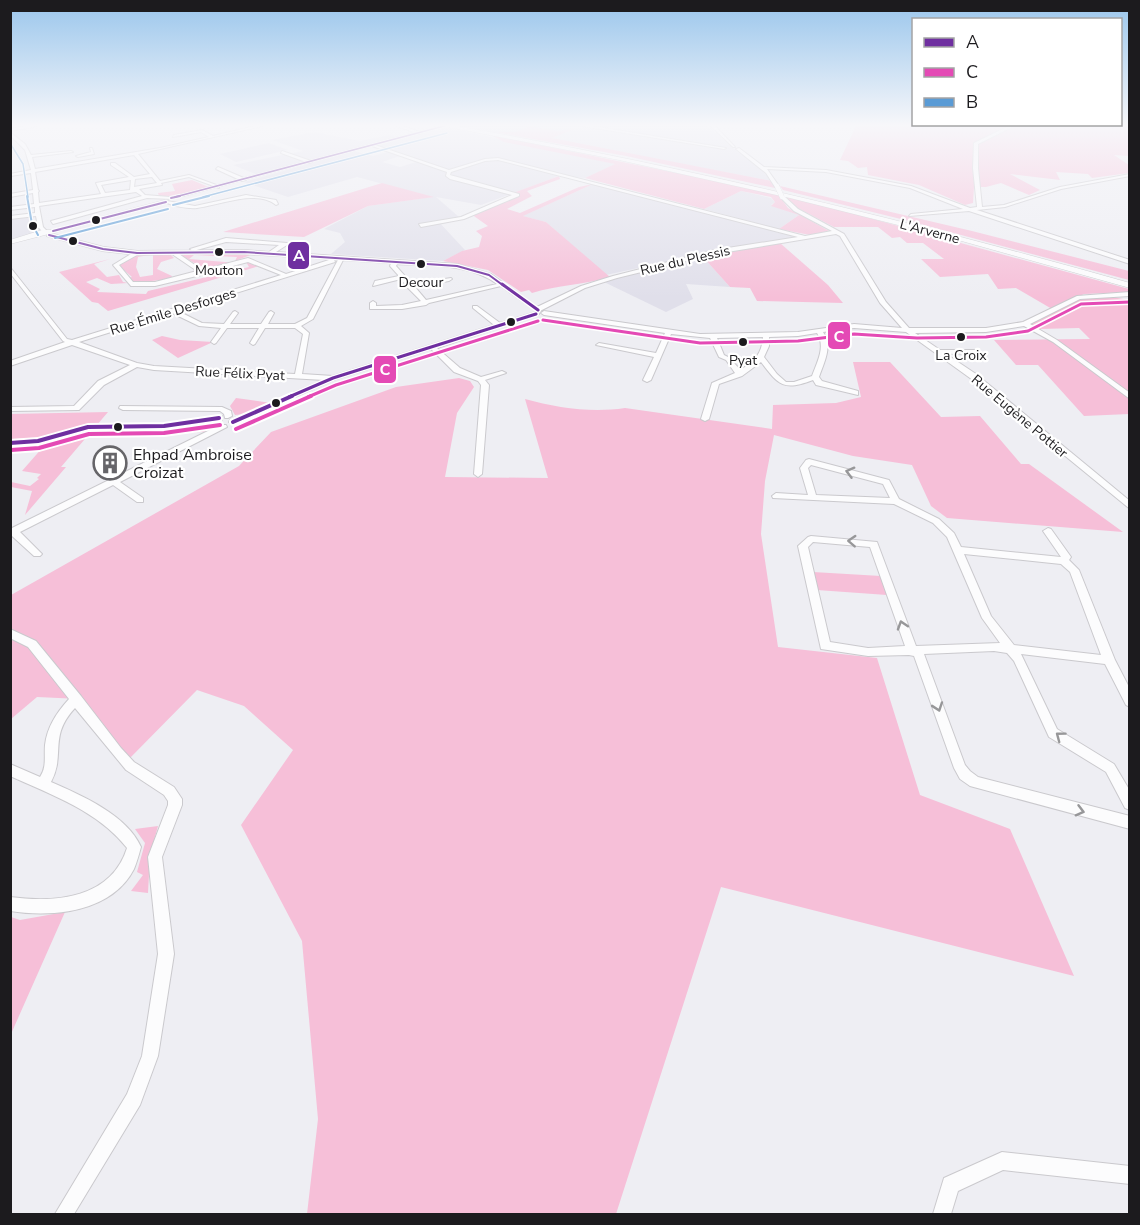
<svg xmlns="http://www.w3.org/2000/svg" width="1140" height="1225" viewBox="0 0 1140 1225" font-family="'Nunito Sans',sans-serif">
	<rect width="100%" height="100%" fill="#eeeef3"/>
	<g fill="#e0dfea">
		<polygon points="460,126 708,126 739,153 755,163 772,181 511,132 495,132"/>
		<polygon points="444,127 616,164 585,178 559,176 481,205 436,197 459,217 438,221 465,250 443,261 331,254 345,242 340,233 324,229 368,206 432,197 357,177 288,197 244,182 354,151 373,156 387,152 400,156 382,162 400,167 419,161 376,146"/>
		<polygon points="314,132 360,141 390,135 399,138 258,175 233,165 303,151 272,140"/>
		<polygon points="269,143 288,150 236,162 220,154"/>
		<polygon points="593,184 687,208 799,238 725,249 606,275 546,222 522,216"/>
		<polygon points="741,191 771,198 775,202 771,205 799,215 779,229 704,209"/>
		<polygon points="34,215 34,233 11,240 11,219"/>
		<polygon points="703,257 730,287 686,284 693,299 666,312 604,282"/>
	</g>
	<g fill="#f6bfd8">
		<polygon points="530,126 557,131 574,129 552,138 772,181 775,188 626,156 495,132 516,132"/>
		<polygon points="856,126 1129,126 1129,156 1114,155 1129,165 1129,173 1092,178 1088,174 1056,172 1060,180 1010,174 1040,190 1029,195 1001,183 986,187 974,187 973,203 965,205 919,185 868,175 867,167 858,168 848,161 840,160"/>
		<polygon points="491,135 778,194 788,208 829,231 810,235 779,229 799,215 771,206 775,202 771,197 741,191 704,209 585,178 615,164 504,142"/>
		<path d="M 559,176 L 560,179 L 527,191 L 532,196 L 507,209 L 520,213 L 579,187 L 593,184 L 523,216 L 546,222 L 610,277 C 583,285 558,285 532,293 L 529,290 L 521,292 L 488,270 L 443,261 L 462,251 L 479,247 L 482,236 L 476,231 L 488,226 L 471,214 L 517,195 L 513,193 Z"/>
		<polygon points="192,180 211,188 172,197 159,196 158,193 175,191 172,184"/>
		<polygon points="382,183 434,197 368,206 304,237 223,232"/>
		<polygon points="780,186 972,231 1129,271 1129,280 909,221 783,190"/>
		<polygon points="785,195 1129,289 1129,292 1084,294 1052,309 1016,288 998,289 988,274 940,277 921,259 944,259 923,243 907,243 900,237 892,238 878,227 834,227 790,204"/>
		<polygon points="780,243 828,285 843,303 757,301 750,288 730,287 703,257"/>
		<polygon points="153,254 170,254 174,258 161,262 157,269 172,276 171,279 132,283 128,278 132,277 118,265 135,255 149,255 138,257 136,267 140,277 153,275"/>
		<path d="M 180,254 L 253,254 L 235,261 L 237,257 L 194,255 L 189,259 L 237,263 C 206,269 205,271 180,254 Z"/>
		<polygon points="110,259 94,264 107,277 119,275 123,282 128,283 111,284 97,278 86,282 100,289 97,292 146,294 148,291 249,267 246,262 259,266 108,311 98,303 92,302 59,272"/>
		<polygon points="1106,296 1129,300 1129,414 1084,416 1038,365 1016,365 994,340 1090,339 1079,328 1039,329 1030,325 1079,300"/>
		<polygon points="162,336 180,340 213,342 178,358 152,340"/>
		<path d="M 853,362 L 890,362 L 941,417 L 980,416 L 1021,464 L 1029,464 L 1123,532 L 947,518 L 931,506 L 912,465 L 853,456 L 774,435 L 765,481 L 761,534 L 778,647 L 877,658 L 920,795 L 1010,829 L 1074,976 L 721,887 L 616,1214 L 307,1214 L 318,1119 L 302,941 L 241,825 L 293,750 L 244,706 L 197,690 L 129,759 L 80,699 L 37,697 L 11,719 L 11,595 L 239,466 L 271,432 L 396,387 L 459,378 L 470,381 L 474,387 L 457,413 L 445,477 L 548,478 L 525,399 C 557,408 592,413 625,408 L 772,429 L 773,405 L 836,403 L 861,397 Z"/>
		<polygon points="236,398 271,403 246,414 235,415 230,406"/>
		<polygon points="108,412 61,467 66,467 25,515 32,491 11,487 11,482 30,486 39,479 37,478 41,474 22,471 43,447 41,438 11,439 10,414"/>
		<polygon points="201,425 210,429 206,432 100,434 108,430"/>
		<polygon points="813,572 881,576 887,595 817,590"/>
		<polygon points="158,826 150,855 148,893 131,891 143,875 137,872 145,843 135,829"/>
		<polygon points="65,912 11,1034 11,917 20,920"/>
	</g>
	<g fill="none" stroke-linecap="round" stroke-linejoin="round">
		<g stroke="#cac9cd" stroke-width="2">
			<g id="minor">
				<polygon points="27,126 37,126 10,131 10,129"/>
				<path d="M 255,126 L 263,126 L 138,154 L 160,181 L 189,175 L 219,186 L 219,188 L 189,177 L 161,183 L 162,185 L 139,189 L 145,195 L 170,197 L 172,199 L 147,198 L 53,224 L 51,221 L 142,196 L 136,192 L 39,206 L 43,227 L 47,231 L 44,233 L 38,227 L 36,216 L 10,219 L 10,216 L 35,213 L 35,207 L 10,210 L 10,207 L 34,204 L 33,193 L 10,197 L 10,194 L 33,190 L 31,173 L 10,176 L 10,174 L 31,170 L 25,150 L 10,135 L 10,132 L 25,144 L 31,155 L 71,151 L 73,152 L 32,157 L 35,169 L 160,148 L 209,137 L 201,132 L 173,137 L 174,135 L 202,130 L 213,136 ZM 134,155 L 150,174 L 134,177 L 115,163 L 111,163 L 111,165 L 129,177 L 96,183 L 101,194 L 39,203 L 38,192 L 39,191 L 38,190 L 35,172 ZM 152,177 L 157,183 L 134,187 L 135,179 ZM 131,180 L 130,190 L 105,193 L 101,185 Z"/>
				<polygon points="397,126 403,126 422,133 419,134"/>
				<polygon points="582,126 592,126 726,148 724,149"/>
				<polygon points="711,126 715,126 735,147 733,147"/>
				<polygon points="1009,126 1014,126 978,144 978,168 982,207 1004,205 1060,187 1130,174 1130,176 1061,189 1005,207 977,210 1130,260 1130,264 969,211 909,216 911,214 963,209 910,188 826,172 767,169 779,186 775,187 766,173 736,149 739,148 764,167 826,170 911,186 970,208 977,207 973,168 974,143"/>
				<path d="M 372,144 L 449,170 L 485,159 L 498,158 L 805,236 L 832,231 L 794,211 L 780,197 L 784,196 L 798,209 L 844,234 L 886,302 L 909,328 L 986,328 L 1023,322 L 1077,296 L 1130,292 L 1130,296 L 1080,299 L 1030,324 L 1057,340 L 1130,393 L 1130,399 L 1053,342 L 1024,326 L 986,332 L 915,333 L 940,350 L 976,350 L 976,352 L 974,353 L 946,354 L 976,374 L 1130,501 L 1130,509 L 970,378 L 906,332 L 854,328 L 823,332 C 833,347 824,362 819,377 L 822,381 L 858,391 L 858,395 L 816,385 L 813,380 C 784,391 779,386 761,362 L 742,376 L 719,384 L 709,419 L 705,421 L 701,419 L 712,383 L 735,373 L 726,360 L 719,357 L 710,338 L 671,334 L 651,380 L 647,382 L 643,380 L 654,357 L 596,345 L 599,343 L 656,353 L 665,333 L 544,315 L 541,313 L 544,311 L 700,334 L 798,332 L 854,324 L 902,328 L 880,303 L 840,236 L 836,234 L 715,254 L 617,278 L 585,288 L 538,312 L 501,286 L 429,303 L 426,305 L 402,309 L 370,309 L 370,303 L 373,301 L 376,303 L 376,306 L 402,305 L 421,301 L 407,287 L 401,279 L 373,286 L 375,281 L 399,276 L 390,266 L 391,263 L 343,260 L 313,319 L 301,326 L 309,333 L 302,374 L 333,376 L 494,325 L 473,308 L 473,306 L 477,306 L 500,323 L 536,312 L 539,314 L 437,348 L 460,368 L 481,377 L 502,371 L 506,373 L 485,380 L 489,385 L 482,474 L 478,477 L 474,474 L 481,385 L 478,381 L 454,372 L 431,349 L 333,380 L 233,424 L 229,422 L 230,420 L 324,380 L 154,370 L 137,367 L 104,385 L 79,410 L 10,411 L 10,407 L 74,406 L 98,381 L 130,365 L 72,345 L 10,366 L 10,361 L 65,342 L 63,341 L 10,273 L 10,267 L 67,339 L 72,340 L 281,275 L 248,262 L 206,273 L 205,274 L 155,286 L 131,286 L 113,265 L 131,254 L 103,251 L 47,236 L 49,233 L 103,247 L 137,251 L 244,250 L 269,252 L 279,245 L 226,242 L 193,251 L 190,249 L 226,238 L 287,243 L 287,245 L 276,252 L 457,264 L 491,274 L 537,307 L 581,286 L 613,276 L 715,250 L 798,237 L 498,160 L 485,161 L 451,172 L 450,175 L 519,194 L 519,196 L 464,219 L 421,227 L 419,224 L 461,217 L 512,195 L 450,179 L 446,176 L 447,172 L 372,146 ZM 172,254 L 197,271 L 155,282 L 133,282 L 119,265 L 137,255 ZM 179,254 L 244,254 L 332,259 L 286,274 L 248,258 L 202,270 ZM 334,260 L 338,260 L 307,318 L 295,324 L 268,324 L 274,313 L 271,311 L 269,312 L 261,324 L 230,324 L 238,313 L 235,311 L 233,312 L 224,324 L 202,323 L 178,311 L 335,262 ZM 397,264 C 430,266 469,263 497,284 L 426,300 L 415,287 L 449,281 L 452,279 L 451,278 L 412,284 L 396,266 ZM 172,313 L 199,326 L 221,328 L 211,342 L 214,344 L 216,343 L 227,328 L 259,328 L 250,343 L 253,345 L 255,344 L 265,328 L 295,328 L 303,334 L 295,374 L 154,366 L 137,363 L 79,342 ZM 817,333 C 826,347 817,362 812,376 L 794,382 L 786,382 L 777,374 L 764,357 L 769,346 L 769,337 L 798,336 ZM 763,337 C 762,354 754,362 740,370 L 730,358 L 724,355 L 717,338 Z"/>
				<polygon points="90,148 92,148 94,154 78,157 76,156 91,152"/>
				<polygon points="282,151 311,161 312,162 309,163 281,153"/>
				<polygon points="218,167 246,179 246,180 242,181 216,169"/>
				<path d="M 246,195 L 276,200 L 278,204 L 276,205 C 257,189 220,205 197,208 C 188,209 173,206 165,202 L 167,201 L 195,206 Z"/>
				<polygon points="120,406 222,407 231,411 232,416 228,418 225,418 224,414 220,411 123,410 119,408"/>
				<polygon points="219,416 222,416 222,420 164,428 88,429 38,443 10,445 10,441 38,439 88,425 164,424"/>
				<polygon points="220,425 226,425 227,427 120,482 143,498 143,502 137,502 113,485 20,532 42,554 40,556 34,556 12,536 10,536 10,529"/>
				<path d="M 809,459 L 889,480 L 899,499 L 939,519 L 954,533 L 961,547 L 1061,557 L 1043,531 L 1048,528 L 1051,529 L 1071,557 L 1069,560 L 1079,570 L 1115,660 L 1130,689 L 1130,707 L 1126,705 L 1105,664 L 1021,654 L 1057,729 L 1114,764 L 1130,791 L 1130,810 L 1125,808 L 1106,772 L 1049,737 L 1014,661 L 1007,653 L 994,651 L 924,654 L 965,765 L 970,771 L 978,777 L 1130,816 L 1130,829 L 970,786 L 960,779 L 954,768 L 914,656 L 909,655 L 868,656 L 821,649 L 798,546 L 808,537 L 811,536 L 877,542 L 916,646 L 1000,643 L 982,618 L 947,537 L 933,523 L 894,504 L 773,498 L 772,496 L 776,493 L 808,495 L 800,468 L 806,460 ZM 811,465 L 883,484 L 890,498 L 816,495 L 808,468 ZM 813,542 L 870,547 L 905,646 L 868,648 L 830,642 L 808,547 ZM 964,554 L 1061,564 L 1070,572 L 1101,655 L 1014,645 L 991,616 Z"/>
				<path d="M 10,629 L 36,641 L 81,696 L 121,748 L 134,762 L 174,787 L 182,799 L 182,805 L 162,857 L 174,954 L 158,1056 L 140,1105 L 74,1214 L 55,1214 L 127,1094 L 142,1056 L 158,954 L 148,857 L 168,805 L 168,801 L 164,795 L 126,770 L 75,708 C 48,737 66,754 51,782 C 81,795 127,815 141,847 C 139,854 137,862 134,869 C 112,912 53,918 10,911 L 10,897 C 55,903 111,899 127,848 C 98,811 52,795 10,776 L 10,764 L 40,777 C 47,767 44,756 45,745 C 47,727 57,712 69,699 L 28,647 L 10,638 Z"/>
				<polygon points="1002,1152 1130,1166 1130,1184 1003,1170 958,1191 951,1214 933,1214 944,1178"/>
			</g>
		</g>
		<g stroke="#cac9cd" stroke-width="1">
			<g id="major">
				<polygon points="439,126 447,126 173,199 168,198"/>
				<polygon points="166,200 168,203 10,244 10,240 42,230 51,230"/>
			</g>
		</g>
		<g stroke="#cac9cd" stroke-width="1">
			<path id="highway" d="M 443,126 L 456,126 C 684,166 907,220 1130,283 L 1130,288 L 958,240 L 790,198 L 619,160 Z"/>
		</g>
		<use href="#minor" fill="#fcfcfd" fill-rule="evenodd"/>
		<use href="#major" fill="#fcfcfd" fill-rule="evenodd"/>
		<use href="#highway" fill="#fcfcfd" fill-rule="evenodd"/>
		<g stroke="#cac9cd" stroke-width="5" stroke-linecap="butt">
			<polyline id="minor-bridge" points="777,186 782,197"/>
		</g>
		<use href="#minor-bridge" stroke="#fcfcfd" stroke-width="4.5"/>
		<g stroke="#fff" stroke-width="3">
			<polyline id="bus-1-far3" points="175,197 444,126"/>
		</g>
		<g stroke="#fff" stroke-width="4.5">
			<g id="bus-1-far2">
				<polyline points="171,198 180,196"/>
				<polyline points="53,231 166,202"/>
				<polyline points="49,235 103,249 137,253 244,252 457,266 489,275 504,286"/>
			</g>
		</g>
		<g stroke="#fff" stroke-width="6">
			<g id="bus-1-far1">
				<polyline points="502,284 538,310"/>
				<polyline points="289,397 333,378 536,314"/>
			</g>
		</g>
		<g stroke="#fff" stroke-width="8">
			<g id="bus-1">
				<polyline points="233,422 292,396"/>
				<polyline points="10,443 38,441 88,427 164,426 219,418"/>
			</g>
		</g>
		<g stroke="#fff" stroke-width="6">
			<g id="bus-2-far1">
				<polyline points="543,320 700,343 798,341 854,334 917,338 986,337 1028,331 1081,304 1130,302"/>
				<polyline points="308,397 336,385 538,321"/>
			</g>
		</g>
		<g stroke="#fff" stroke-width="8">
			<g id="bus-2">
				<polyline points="236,429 311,396"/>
				<polyline points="11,450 39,448 89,434 164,433 220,425"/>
			</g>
		</g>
		<g stroke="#fff" stroke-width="3">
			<g id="bus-3-far1">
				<polyline points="10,143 23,164 28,197"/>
				<polyline points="203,197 447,133"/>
			</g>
		</g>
		<g stroke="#fff" stroke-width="4.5">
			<g id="bus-3">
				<polyline points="27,196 32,224 38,235"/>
				<polyline points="173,205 209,196"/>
				<polyline points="55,238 168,209"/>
			</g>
		</g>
		<use href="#bus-1-far3" stroke="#6f2fa0" stroke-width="1.5"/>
		<use href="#bus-1-far2" stroke="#6f2fa0" stroke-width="2"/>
		<use href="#bus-1-far1" stroke="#6f2fa0" stroke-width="3"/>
		<use href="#bus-1" stroke="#6f2fa0" stroke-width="4"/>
		<use href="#bus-2-far1" stroke="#e44ab5" stroke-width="3"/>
		<use href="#bus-2" stroke="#e44ab5" stroke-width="4"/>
		<use href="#bus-3-far1" stroke="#5a9bd5" stroke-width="1.5"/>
		<use href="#bus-3" stroke="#5a9bd5" stroke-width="2"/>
	</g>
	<defs><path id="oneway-chevron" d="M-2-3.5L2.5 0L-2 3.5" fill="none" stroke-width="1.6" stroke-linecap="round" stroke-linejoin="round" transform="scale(1.5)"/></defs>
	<g stroke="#979799">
		<use href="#oneway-chevron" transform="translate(850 472) rotate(-165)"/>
		<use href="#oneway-chevron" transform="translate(852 541) rotate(-177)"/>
		<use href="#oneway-chevron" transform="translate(902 625) rotate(-108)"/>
		<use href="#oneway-chevron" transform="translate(938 707) rotate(71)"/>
		<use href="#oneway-chevron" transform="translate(1060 736) rotate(-143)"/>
		<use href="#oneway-chevron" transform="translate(1080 811) rotate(15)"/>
	</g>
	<linearGradient id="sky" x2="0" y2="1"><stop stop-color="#9ac6ec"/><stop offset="0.42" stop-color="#f7f7fa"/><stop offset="1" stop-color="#f7f7fa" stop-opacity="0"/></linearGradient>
	<rect width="1140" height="298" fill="url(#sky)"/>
	<defs>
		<g id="building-ring" transform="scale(1.725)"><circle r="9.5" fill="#fff" stroke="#666569" stroke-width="1.5"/><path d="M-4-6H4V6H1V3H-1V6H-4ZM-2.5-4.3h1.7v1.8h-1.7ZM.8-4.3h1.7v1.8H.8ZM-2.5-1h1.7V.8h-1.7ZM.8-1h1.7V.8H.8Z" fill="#666569"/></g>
	</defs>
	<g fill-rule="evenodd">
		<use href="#building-ring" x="110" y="463"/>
	</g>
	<g fill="#1c1b1e" stroke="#fff" stroke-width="2">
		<circle cx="96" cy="220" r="5"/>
		<circle cx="33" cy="226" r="5"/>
		<circle cx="73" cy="241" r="5"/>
		<circle cx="219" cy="252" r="5"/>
		<circle cx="421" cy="264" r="5"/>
		<circle cx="511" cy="322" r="5"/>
		<circle cx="961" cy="337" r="5"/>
		<circle cx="743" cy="342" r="5"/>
		<circle cx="276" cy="403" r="5"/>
		<circle cx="118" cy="427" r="5"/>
	</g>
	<g text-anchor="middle" stroke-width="4.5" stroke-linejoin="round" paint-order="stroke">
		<g font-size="14" fill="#1c1b1e" stroke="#fff">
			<text transform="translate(930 231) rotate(15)" y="5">L'Arverne</text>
			<text transform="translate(685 260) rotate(-13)" y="5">Rue du Plessis</text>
			<text transform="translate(173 311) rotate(-17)" y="5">Rue Émile Desforges</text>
			<text transform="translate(240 373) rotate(3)" y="5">Rue Félix Pyat</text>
			<text transform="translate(1020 416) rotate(40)" y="5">Rue Eugène Pottier</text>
		</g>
		<g font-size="14" fill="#1c1b1e" stroke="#fff">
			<text x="219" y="275">Mouton</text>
			<text x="421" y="287">Decour</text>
			<text x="961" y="360">La Croix</text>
			<text x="743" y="365">Pyat</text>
		</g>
		<g font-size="16" fill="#1c1b1e" stroke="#fff" text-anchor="start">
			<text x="133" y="460">Ehpad Ambroise<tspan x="133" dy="18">Croizat</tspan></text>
		</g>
	</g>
	<g stroke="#fff" stroke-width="2">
		<rect x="287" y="241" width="23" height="29" rx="6" fill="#6f2fa0"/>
		<rect x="827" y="321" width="24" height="29" rx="6" fill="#e44ab5"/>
		<rect x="373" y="355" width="24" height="29" rx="6" fill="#e44ab5"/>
	</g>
	<g font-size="16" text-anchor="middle" font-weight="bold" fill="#fff">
		<text x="299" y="261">A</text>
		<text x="839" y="342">C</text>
		<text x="385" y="375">C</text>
	</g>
	<rect width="1140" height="1225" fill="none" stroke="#1c1b1e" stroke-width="24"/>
	<rect x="912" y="18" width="210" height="108" fill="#ffffff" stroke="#a4a4a5" stroke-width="1.5"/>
	<rect x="924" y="38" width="30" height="9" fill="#6f2fa0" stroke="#a4a4a5" stroke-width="1.5"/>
	<text x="966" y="48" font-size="18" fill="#1c1b1e">A</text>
	<rect x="924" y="68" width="30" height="9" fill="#e44ab5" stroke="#a4a4a5" stroke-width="1.5"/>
	<text x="966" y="78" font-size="18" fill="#1c1b1e">C</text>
	<rect x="924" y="98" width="30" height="9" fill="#5a9bd5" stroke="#a4a4a5" stroke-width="1.5"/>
	<text x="966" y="108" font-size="18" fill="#1c1b1e">B</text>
</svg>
